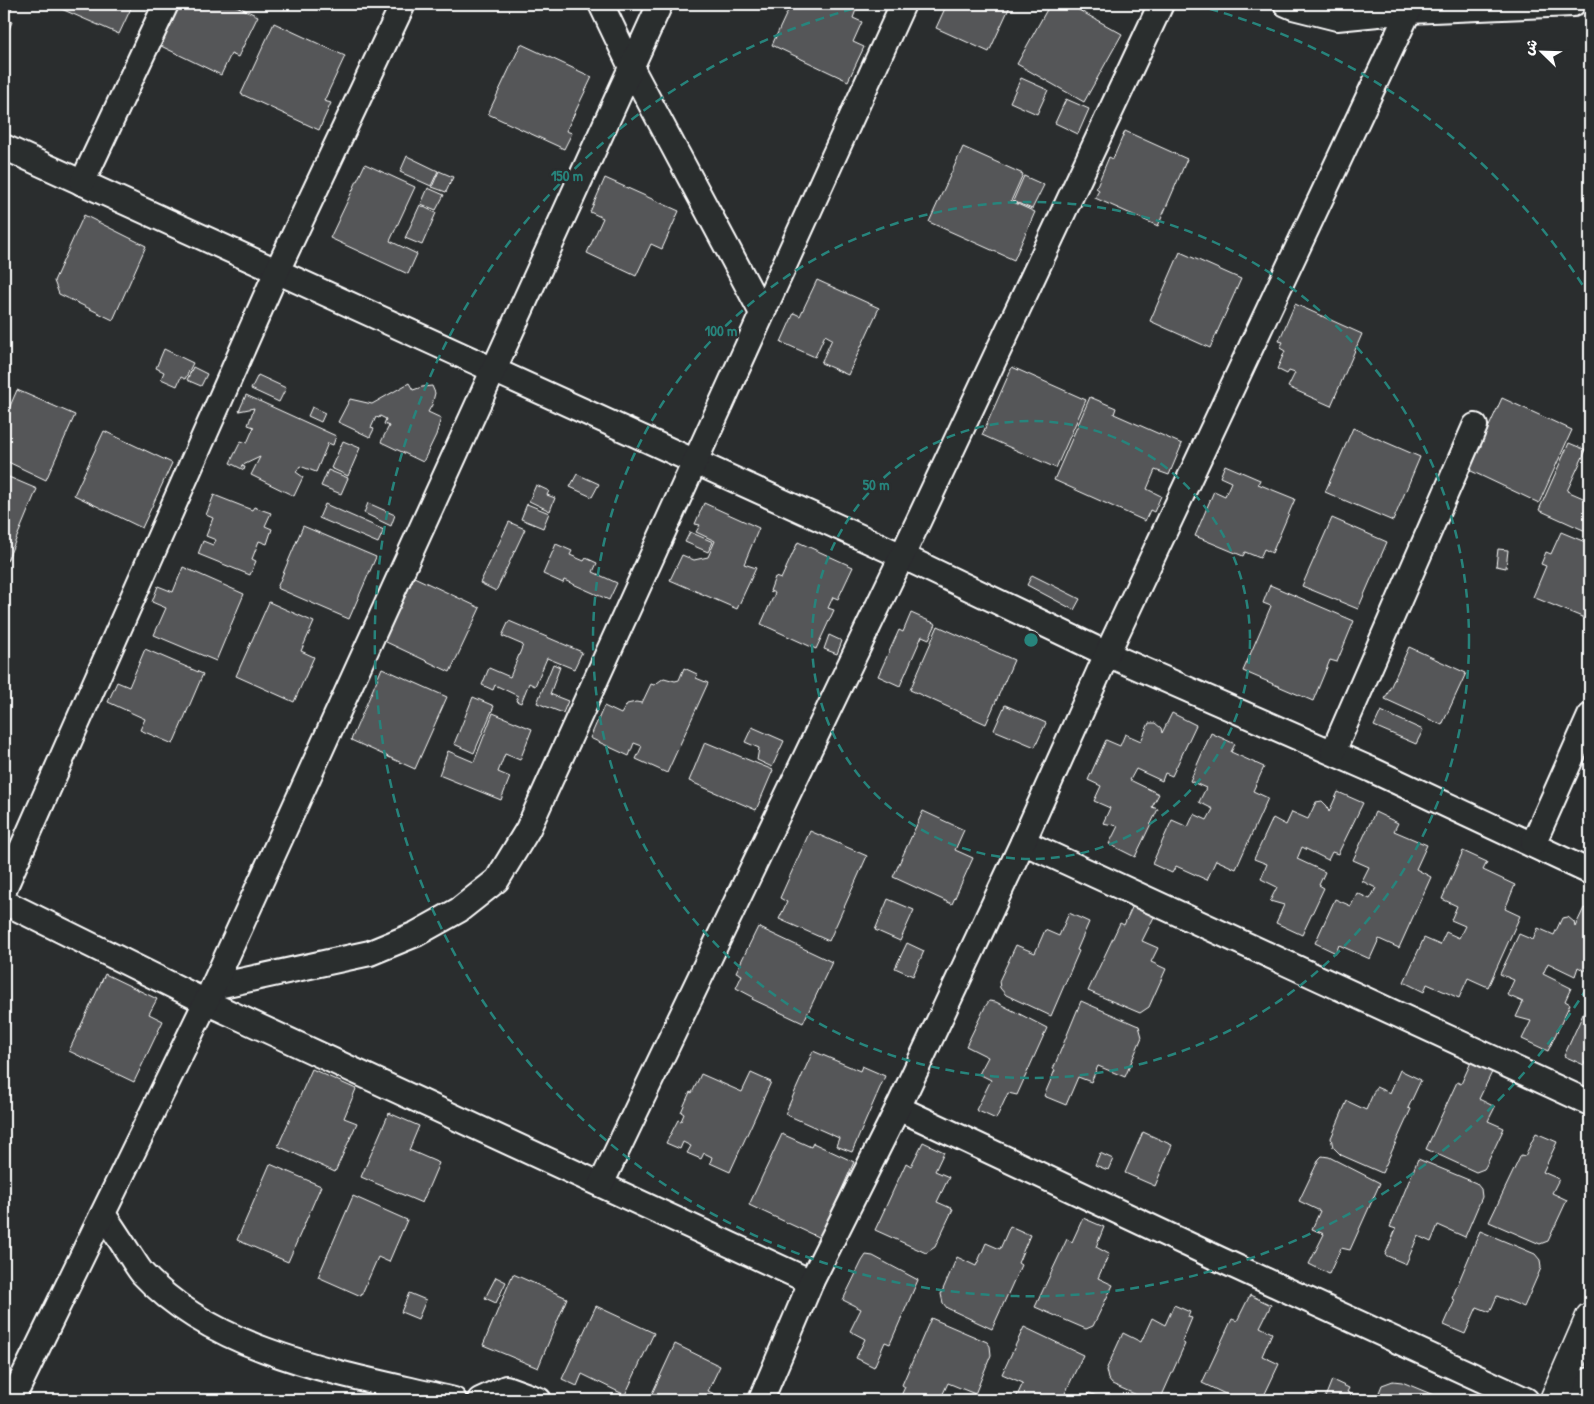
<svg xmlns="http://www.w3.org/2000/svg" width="1594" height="1404" viewBox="0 0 1594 1404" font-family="'Patrick Hand','Playpen Sans Arabic',sans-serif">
	<rect width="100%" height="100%" fill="#2a2d2e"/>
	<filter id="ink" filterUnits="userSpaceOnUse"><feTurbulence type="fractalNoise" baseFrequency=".02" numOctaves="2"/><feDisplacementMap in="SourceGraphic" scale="10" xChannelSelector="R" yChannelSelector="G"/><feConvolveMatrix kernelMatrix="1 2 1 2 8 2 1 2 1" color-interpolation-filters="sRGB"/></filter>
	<g filter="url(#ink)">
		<g fill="#555758" stroke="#fff">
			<polygon points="4,4 12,4 13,6 6,19 12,22 4,41"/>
			<polygon points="50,4 133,4 119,34"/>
			<polygon points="180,4 232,4 258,16 238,57 231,54 221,75 161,46"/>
			<polygon points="791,4 844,4 856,10 853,18 862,22 853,42 864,47 848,81 772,45"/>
			<polygon points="947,4 1011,4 989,52 936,28"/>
			<polygon points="1050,4 1068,4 1122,34 1084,102 1017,64"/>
			<polygon points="274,23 345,56 324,101 331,103 319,130 241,94"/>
			<polygon points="521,44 592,77 566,131 572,133 564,149 488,114"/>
			<polygon points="1021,78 1048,90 1037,114 1010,102"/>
			<polygon points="1066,99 1089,109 1078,134 1055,123"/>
			<polygon points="1125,131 1187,159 1158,226 1095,198 1099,190 1096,188 1109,157 1113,159"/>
			<polygon points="963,147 1023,174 1011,201 1035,212 1014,260 929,222"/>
			<polygon points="407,156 438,171 431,186 400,172"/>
			<polygon points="365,164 415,187 390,241 417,254 408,274 330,238"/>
			<polygon points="439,171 453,177 446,192 432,187"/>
			<polygon points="1024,176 1044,185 1032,209 1013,201"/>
			<polygon points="605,178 679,211 662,249 651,244 636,276 587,253 603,218 590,212"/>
			<polygon points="428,188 444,195 436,210 421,204"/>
			<polygon points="420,205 436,213 422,245 405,238"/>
			<polygon points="84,215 146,246 113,320 59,294 54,281"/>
			<polygon points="1180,252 1241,279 1210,348 1150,321"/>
			<polygon points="817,280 879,308 848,375 821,363 832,339 825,335 815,357 781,342 794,313 800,316"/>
			<polygon points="1295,304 1362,334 1331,406 1288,387 1295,373 1289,371 1287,374 1277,369 1285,351 1280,348 1283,342 1279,341"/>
			<polygon points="164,349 193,363 185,379 181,377 177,386 161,379 164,372 156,368"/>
			<polygon points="193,367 207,374 201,386 187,380"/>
			<polygon points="1012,367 1086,400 1056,468 982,435"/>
			<polygon points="258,375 286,388 279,402 251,389"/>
			<polygon points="409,383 413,390 422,387 432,386 435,393 432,405 428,412 441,418 436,435 423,462 381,442 389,426 384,424 386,419 380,416 379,418 376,417 371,428 374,429 370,437 338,422 350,399 372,404"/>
			<polygon points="17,390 75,415 46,480 4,460 4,412 7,413"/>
			<polygon points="246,395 336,436 333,445 328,443 316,472 300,466 296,472 303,477 294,496 251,475 260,457 241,466 245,467 244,470 230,463 241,441 247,443 254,427 248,425 254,408 239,411"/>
			<polygon points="1090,397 1116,408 1114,414 1182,444 1169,475 1155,470 1147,489 1161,496 1154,512 1150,510 1145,521 1054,480"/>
			<polygon points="1502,398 1572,430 1539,503 1469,470"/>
			<polygon points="312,407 325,413 321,422 308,416"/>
			<polygon points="1353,428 1420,457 1393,521 1325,492"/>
			<polygon points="104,431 172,463 142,528 74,495"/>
			<polygon points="343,441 360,448 348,476 331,468"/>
			<polygon points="1569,443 1586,450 1567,491 1590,501 1590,533 1539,510"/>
			<polygon points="1225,465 1260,480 1258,484 1295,499 1272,553 1264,549 1260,558 1245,552 1243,556 1195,536 1214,491 1225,496 1231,482 1220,477"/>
			<polygon points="328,470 348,478 341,494 321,486"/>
			<polygon points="577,474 599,484 592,497 570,487"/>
			<polygon points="4,475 37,489 7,561 4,560"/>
			<polygon points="536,485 549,491 547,495 555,498 550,511 529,501"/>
			<polygon points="214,495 252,510 254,507 271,513 265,526 272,529 267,544 259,541 252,559 256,561 250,575 198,554 203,541 213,545 216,540 206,536 213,518 206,515"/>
			<polygon points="368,503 395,515 391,526 364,513"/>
			<polygon points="704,503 759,528 744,564 756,568 737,609 670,580 682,555 694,560 708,557 715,541 696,532 700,525 695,524"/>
			<polygon points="325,504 384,530 378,543 319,518"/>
			<polygon points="527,504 549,513 543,528 521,519"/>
			<polygon points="1332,518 1387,542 1358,609 1302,586"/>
			<polygon points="509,522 525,529 496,591 480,583"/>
			<polygon points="303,526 376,557 349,619 277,588"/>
			<polygon points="690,532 713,542 708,552 685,542"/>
			<polygon points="1561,532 1590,544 1590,612 1587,619 1533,597 1546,566 1541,564 1546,552 1551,554"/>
			<polygon points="798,542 853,567 838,599 833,597 828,608 834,610 816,649 761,624 775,593 770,591 775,577 781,579"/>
			<polygon points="556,544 572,551 570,555 584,561 586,558 597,563 593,572 617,583 609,600 564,580 563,583 543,574"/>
			<polygon points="1498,549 1508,550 1506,568 1496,566"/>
			<polygon points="183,567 244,594 216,661 154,635 166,608 152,602 158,586 173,592"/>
			<polygon points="1032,575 1080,599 1074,610 1027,585"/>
			<polygon points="414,577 480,608 450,672 384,641"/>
			<polygon points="1270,585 1354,621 1337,662 1330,660 1313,701 1243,671 1271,606 1263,603"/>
			<polygon points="269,602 314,622 301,651 314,657 294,702 236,676"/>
			<polygon points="911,613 936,624 929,639 922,636 900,686 878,676 899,630 903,632"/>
			<polygon points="509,621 582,652 574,669 547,658 535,686 529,683 521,703 516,701 518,696 495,685 493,690 482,685 489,668 510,677 523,645 502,636"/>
			<polygon points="938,626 1014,660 986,724 910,690"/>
			<polygon points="829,635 842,641 837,654 824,649"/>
			<polygon points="1409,647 1466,673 1442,725 1385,699"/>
			<polygon points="145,649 203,674 173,744 140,730 145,719 108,702 117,682 129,687"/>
			<polygon points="553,664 560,667 550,694 568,701 563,713 537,703"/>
			<polygon points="382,668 447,697 415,769 351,740"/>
			<polygon points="684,668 697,674 696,678 708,683 667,773 636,759 642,746 634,743 629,756 590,738 604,706 621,714 627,704 636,702 642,703 651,684 654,685 664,678 675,681 679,680"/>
			<polygon points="473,697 494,706 474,753 454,744"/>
			<polygon points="1005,705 1046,723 1035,747 994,730"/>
			<polygon points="1381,711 1423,730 1416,744 1374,726"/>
			<polygon points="493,713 532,729 520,760 505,754 498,772 510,777 501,800 439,775 448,751 474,762"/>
			<polygon points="1172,713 1196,725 1172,776 1165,773 1162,781 1136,769 1130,780 1159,794 1152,807 1158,809 1135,857 1109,844 1118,826 1103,823 1110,808 1094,801 1101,786 1088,780 1106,740 1120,746 1125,734 1141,741 1149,723 1155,723 1161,728 1162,733"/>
			<polygon points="752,727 784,741 772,767 757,760 759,748 745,742"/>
			<polygon points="1211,733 1235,744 1231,752 1264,767 1253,791 1268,798 1236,869 1216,860 1207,880 1176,866 1172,873 1152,864 1172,820 1188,827 1194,814 1207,820 1213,809 1199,802 1206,788 1190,781"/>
			<polygon points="705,742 773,770 756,810 689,781"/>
			<polygon points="1338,792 1363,803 1338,854 1332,852 1328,860 1302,847 1297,859 1325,872 1319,885 1324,888 1302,935 1276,923 1284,905 1270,901 1277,887 1261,879 1267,864 1254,859 1273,818 1286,825 1292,812 1308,819 1316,802 1322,801 1327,806 1329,812"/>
			<polygon points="923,811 964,830 955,850 973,858 952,904 893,877"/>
			<polygon points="1375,812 1398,823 1394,831 1427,845 1416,869 1431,877 1399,948 1379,939 1370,959 1339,945 1336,953 1315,943 1335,899 1351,906 1357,893 1370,899 1376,888 1362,881 1369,867 1353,860"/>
			<polygon points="810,831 867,856 829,941 779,919 787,902 780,898"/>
			<polygon points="1463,851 1487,862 1483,870 1515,885 1505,909 1520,916 1488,987 1468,978 1459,998 1427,984 1424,992 1404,982 1424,938 1440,945 1446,932 1459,938 1465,926 1451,920 1457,906 1442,899"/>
			<polygon points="888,899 914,910 900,941 875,930"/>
			<polygon points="1135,901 1157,911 1142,941 1158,948 1151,962 1166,969 1149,1007 1140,1013 1088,991 1120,923 1124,925"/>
			<polygon points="1584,908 1590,911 1590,958 1585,971 1578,967 1575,976 1548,963 1543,974 1571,988 1565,1001 1570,1004 1548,1051 1522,1039 1531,1021 1516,1017 1523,1002 1507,995 1514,980 1500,974 1519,934 1533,940 1538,928 1554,935 1562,918 1568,917 1574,922 1575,927"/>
			<polygon points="1069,913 1089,922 1077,950 1079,951 1051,1016 1006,995 1000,988 999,981 1016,945 1035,953 1045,930 1059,936"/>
			<polygon points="758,927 832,962 803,1023 752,999 753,997 736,988 742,975 736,972"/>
			<polygon points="907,943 924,951 913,976 895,968"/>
			<polygon points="105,974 157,999 149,1014 163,1021 134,1082 69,1051"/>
			<polygon points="989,1001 996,1002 1047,1028 1017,1095 1008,1093 996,1119 976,1110 991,1080 979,1074 988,1057 966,1046 985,1007"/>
			<polygon points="1081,1001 1136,1025 1139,1026 1142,1037 1125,1077 1098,1066 1091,1082 1078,1077 1066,1105 1044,1096 1055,1070 1053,1069"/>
			<polygon points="1584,1012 1590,1015 1590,1059 1587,1058 1584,1065 1564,1056"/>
			<polygon points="813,1051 860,1071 862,1066 885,1076 852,1152 836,1146 839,1138 785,1114"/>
			<polygon points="1472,1060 1493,1070 1479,1099 1495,1107 1488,1121 1504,1128 1486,1166 1484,1169 1476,1172 1426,1149 1457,1082 1461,1084"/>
			<polygon points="312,1069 356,1089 344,1118 357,1123 335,1172 278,1146"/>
			<polygon points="1400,1070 1421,1080 1408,1108 1411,1109 1382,1173 1341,1155 1333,1147 1331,1138 1347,1101 1366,1110 1376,1087 1390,1093"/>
			<polygon points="751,1073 771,1082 730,1172 710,1163 712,1157 704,1153 701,1159 687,1153 691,1146 683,1142 680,1149 666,1143 678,1120 681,1121 684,1114 681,1112 690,1092 692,1093 701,1074 742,1092"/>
			<polygon points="389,1113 419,1126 409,1150 439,1163 422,1203 361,1177"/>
			<polygon points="1143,1132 1172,1145 1155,1186 1125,1173"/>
			<polygon points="1536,1133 1557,1142 1543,1172 1559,1179 1552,1193 1567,1200 1548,1241 1540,1244 1489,1222 1521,1155 1525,1156"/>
			<polygon points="782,1134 811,1147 813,1143 854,1162 820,1238 749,1205"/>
			<polygon points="923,1142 944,1152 935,1171 949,1177 937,1202 953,1209 935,1247 926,1253 875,1230 906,1163 911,1166"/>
			<polygon points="1100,1153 1113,1159 1108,1170 1095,1165"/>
			<polygon points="1322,1156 1329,1157 1380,1183 1350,1250 1341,1248 1329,1274 1309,1264 1324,1234 1312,1229 1320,1211 1299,1201 1319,1159"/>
			<polygon points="1418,1159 1476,1183 1481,1189 1482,1197 1465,1237 1438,1225 1431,1242 1418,1236 1406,1264 1385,1255 1396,1229 1390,1227"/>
			<polygon points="270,1164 321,1186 288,1262 237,1240"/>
			<polygon points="353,1196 407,1220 389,1262 378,1257 361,1296 318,1277"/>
			<polygon points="1083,1218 1104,1227 1096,1247 1109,1254 1098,1278 1113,1285 1093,1326 1086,1329 1035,1307 1067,1239 1072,1242"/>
			<polygon points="1010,1226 1030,1235 1018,1263 1021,1265 992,1329 947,1308 943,1303 941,1294 957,1257 976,1266 986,1243 1000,1249"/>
			<polygon points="1480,1231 1535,1254 1540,1260 1541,1268 1524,1307 1497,1296 1490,1312 1477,1307 1465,1334 1444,1325 1455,1300 1452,1298"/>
			<polygon points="866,1255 873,1256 918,1280 890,1344 885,1342 874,1367 856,1358 865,1339 850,1331 861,1309 843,1300 862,1261"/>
			<polygon points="513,1274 567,1298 538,1368 483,1345"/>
			<polygon points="496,1277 506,1282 496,1303 485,1298"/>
			<polygon points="409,1293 426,1300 418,1319 401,1312"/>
			<polygon points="1250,1295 1271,1305 1260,1327 1272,1333 1262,1356 1279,1364 1262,1400 1238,1400 1202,1383 1232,1319 1237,1321"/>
			<polygon points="1174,1305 1190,1312 1188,1317 1192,1318 1182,1342 1185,1344 1160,1400 1148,1400 1112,1384 1108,1379 1106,1370 1123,1333 1141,1342 1152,1318 1165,1325"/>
			<polygon points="596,1306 654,1333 625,1395 582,1374 577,1386 562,1379"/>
			<polygon points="931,1318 987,1342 990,1346 991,1355 975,1394 948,1383 940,1400 899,1400 905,1387 902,1385"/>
			<polygon points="1024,1327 1083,1355 1062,1400 1015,1400 1023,1383 1002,1374"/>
			<polygon points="675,1344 720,1366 708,1391 727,1400 649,1400"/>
			<polygon points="1332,1380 1349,1388 1347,1392 1351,1394 1348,1400 1307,1400 1310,1394 1324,1400"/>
			<polygon points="1393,1381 1402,1382 1436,1396 1434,1400 1376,1400 1382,1385"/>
			<polygon points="1089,1393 1107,1400 1086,1400"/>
			<polygon points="1189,1394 1195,1395 1205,1400 1184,1400"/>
		</g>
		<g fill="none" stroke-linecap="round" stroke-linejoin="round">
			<g stroke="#fff" stroke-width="28">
				<g id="street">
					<polyline points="601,4 631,67 762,313"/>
					<polyline points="1286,4 1293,7 1337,18 1409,11 1573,4"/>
					<polyline points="4,147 902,556 1107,654 1372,770 1590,872"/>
					<polyline points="82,183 166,4"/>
					<polyline points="1333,752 1475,426"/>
					<polyline points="1023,842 1590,1103"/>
					<polyline points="1533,844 1590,716"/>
					<polyline points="4,889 277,271 403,4"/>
					<polyline points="4,902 206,1002 811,1282"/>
					<polyline points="213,987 370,953 416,934 459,910 497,880 528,829 903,4"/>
					<polyline points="898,1108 1219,1259 1526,1400"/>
					<polyline points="601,1184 902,556 1161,4"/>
					<path d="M 103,1214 C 112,1227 121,1241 130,1255 C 134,1261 138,1268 143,1274 C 218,1355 351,1375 454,1400"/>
					<polyline points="1557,1394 1590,1380"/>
					<polyline points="12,1400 206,1002 660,4"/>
					<polyline points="480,1400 506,1388 539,1400"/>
					<polyline points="761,1400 811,1282 898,1108 1023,842 1107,654 1412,4"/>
				</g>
			</g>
			<g stroke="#fff" stroke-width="31">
				<polyline id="secondary" points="1554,1400 1590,1317"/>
			</g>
			<use href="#street" stroke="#2a2d2e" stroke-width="24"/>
			<use href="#secondary" stroke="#2a2d2e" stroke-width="28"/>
		</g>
	</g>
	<g fill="none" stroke="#27847c" stroke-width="2.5" stroke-dasharray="9 6">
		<circle cx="1031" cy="640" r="219"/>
		<circle cx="1031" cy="640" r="438"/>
		<path d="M1587 988A656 656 0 1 1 867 5M1195 5A656 656 0 0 1 1587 292"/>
	</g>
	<circle cx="1031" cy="640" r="8" fill="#27847c" stroke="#2a2d2e" stroke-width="2.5"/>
	<g font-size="15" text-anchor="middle" font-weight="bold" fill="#27847c" stroke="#2a2d2e" stroke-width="5" stroke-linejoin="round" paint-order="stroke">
		<text x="567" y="181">150 m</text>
		<text x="721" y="336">100 m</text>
		<text x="876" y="490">50 m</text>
	</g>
	<rect width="1594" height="1404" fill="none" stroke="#2a2d2e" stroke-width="20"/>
	<rect x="10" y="10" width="1574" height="1384" fill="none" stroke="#fff" stroke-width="2" filter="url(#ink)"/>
	<g transform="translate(1542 52) rotate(293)" stroke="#2a2d2e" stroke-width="4" paint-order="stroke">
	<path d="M0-4L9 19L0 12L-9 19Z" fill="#ffffff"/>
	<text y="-8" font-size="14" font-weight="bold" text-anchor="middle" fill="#ffffff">ش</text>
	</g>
</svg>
